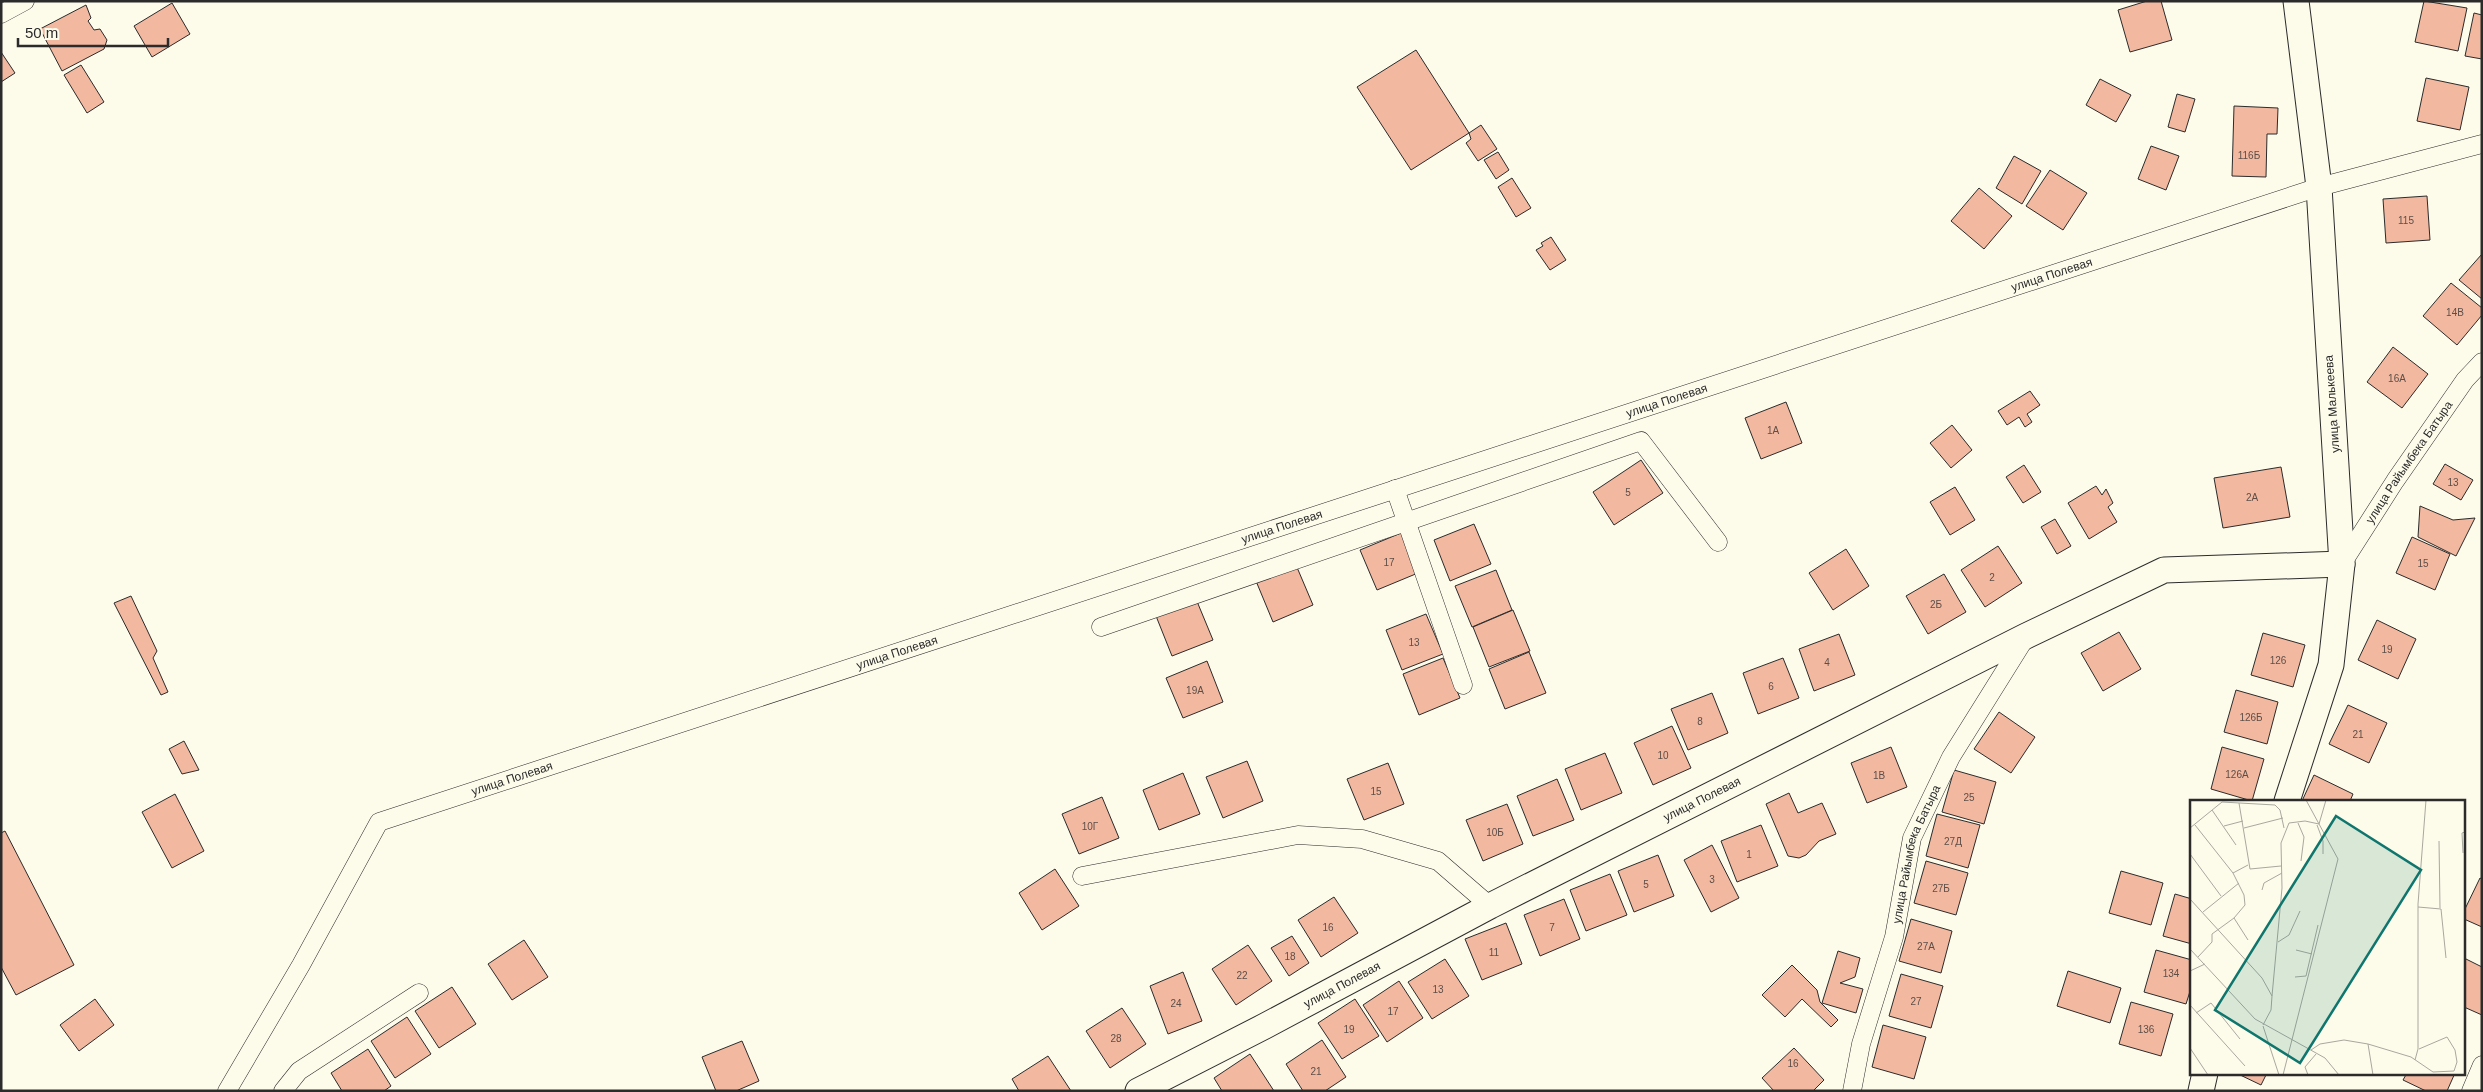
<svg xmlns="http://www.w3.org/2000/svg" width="2483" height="1092" viewBox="0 0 2483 1092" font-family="Helvetica,sans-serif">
	<rect width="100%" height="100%" fill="#fdfbea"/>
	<g fill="#f2b8a0" stroke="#2b2b2b">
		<polygon points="2147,1 2161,1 2172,40 2130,52 2118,10"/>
		<polygon points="2424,1 2467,8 2458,51 2415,42"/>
		<polygon points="172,3 190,34 152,57 134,26"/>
		<polygon points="86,5 91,18 88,21 94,30 100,29 107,40 104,49 62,71 40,29"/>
		<polygon points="2474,13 2482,15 2482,59 2465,56"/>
		<polygon points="1416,50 1469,133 1411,170 1357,87"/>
		<polygon points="1,52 15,73 1,82"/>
		<polygon points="81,65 104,102 87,113 64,75"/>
		<polygon points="2426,78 2469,87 2460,130 2417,121"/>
		<polygon points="2100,79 2131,95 2116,122 2086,105"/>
		<polygon points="2177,94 2195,99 2185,132 2168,127"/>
		<polygon points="2234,106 2278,108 2277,134 2267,134 2266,177 2232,176"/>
		<polygon points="1481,125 1497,149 1478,161 1466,143 1471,139 1469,133"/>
		<polygon points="2151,146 2179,156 2166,190 2138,179"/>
		<polygon points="1498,152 1509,170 1496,179 1484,160"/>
		<polygon points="2014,156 2041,171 2022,204 1996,188"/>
		<polygon points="2050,170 2087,193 2063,230 2026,206"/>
		<polygon points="1512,178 1531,208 1516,217 1498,187"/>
		<polygon points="1979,188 2012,216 1984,249 1951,221"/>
		<polygon points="2427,196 2430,240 2386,243 2383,199"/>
		<polygon points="1551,237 1566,260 1550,270 1536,250 1543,246 1541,243"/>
		<polygon points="2482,254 2482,299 2459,280"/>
		<polygon points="2451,283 2482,308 2482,315 2457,345 2423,316"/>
		<polygon points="2393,347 2428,374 2402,408 2367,382"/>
		<polygon points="2030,391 2040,405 2027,414 2032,422 2025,427 2019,417 2007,425 1998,411"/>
		<polygon points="1786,402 1802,443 1761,459 1745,418"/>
		<polygon points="1952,425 1972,450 1951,468 1930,443"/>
		<polygon points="1641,460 1663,493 1614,525 1593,492"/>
		<polygon points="2445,464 2473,480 2461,500 2433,484"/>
		<polygon points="2024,465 2041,492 2023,503 2006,477"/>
		<polygon points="2281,467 2290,517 2223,528 2214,478"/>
		<polygon points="2096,486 2102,495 2106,489 2113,503 2108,507 2117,522 2089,539 2068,503"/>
		<polygon points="1955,487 1975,520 1950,535 1930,502"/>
		<polygon points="2420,506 2453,520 2475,518 2456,556 2418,537"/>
		<polygon points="2055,519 2071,546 2057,554 2041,527"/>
		<polygon points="1474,524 1491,564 1450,581 1434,540"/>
		<polygon points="1401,533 1418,573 1377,590 1360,550"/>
		<polygon points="2412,537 2450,554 2435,590 2396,573"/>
		<polygon points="1998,546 2022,583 1985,607 1961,570"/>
		<polygon points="1846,549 1869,586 1833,610 1809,573"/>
		<polygon points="1296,565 1313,605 1273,622 1256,581"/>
		<polygon points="1496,570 1512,610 1472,627 1455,586"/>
		<polygon points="1944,574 1966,612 1928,634 1906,596"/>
		<polygon points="131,596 157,651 153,658 168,692 161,695 114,603"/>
		<polygon points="1196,599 1213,640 1172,656 1156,616"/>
		<polygon points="1513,610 1530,651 1489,667 1473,627"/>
		<polygon points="1426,614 1443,654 1402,670 1386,630"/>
		<polygon points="2377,620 2416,639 2398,679 2358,660"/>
		<polygon points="2119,632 2141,669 2103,691 2081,653"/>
		<polygon points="2263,633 2305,645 2293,687 2251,675"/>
		<polygon points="1839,634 1855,675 1814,691 1799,649"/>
		<polygon points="1529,652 1546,693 1505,709 1489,669"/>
		<polygon points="1443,658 1460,698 1419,715 1403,674"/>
		<polygon points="1783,658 1799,698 1758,714 1743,673"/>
		<polygon points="1207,661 1223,702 1183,718 1166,678"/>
		<polygon points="2236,690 2278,702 2267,744 2224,732"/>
		<polygon points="1712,693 1728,733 1688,750 1671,709"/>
		<polygon points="2348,705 2387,723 2369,763 2329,744"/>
		<polygon points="1999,712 2035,737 2011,773 1974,749"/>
		<polygon points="1672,726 1691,768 1653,785 1634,743"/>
		<polygon points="184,741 199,770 182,774 169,749"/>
		<polygon points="1891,747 1907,787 1867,803 1851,763"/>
		<polygon points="2222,747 2264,759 2252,801 2211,789"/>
		<polygon points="1605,753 1622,793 1581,810 1565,769"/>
		<polygon points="1247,761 1263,801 1223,818 1206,777"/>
		<polygon points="1388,763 1404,804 1364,820 1347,779"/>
		<polygon points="1954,770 1996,782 1984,824 1942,812"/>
		<polygon points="1183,773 1200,814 1159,830 1143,790"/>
		<polygon points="2314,775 2353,794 2350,801 2302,801"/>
		<polygon points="1557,779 1574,820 1533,836 1517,796"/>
		<polygon points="1789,793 1798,813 1822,803 1836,834 1819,841 1806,855 1799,858 1788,856 1766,804"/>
		<polygon points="175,794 204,851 172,868 142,812"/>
		<polygon points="1102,797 1119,838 1079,854 1062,814"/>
		<polygon points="1507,804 1523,844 1483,861 1466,820"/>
		<polygon points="1937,814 1980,825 1968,868 1926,856"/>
		<polygon points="1761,825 1778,866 1737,882 1721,841"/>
		<polygon points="5,831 74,965 16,995 1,967 1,833"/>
		<polygon points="1712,845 1739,898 1711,912 1684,860"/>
		<polygon points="1658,855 1674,896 1634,912 1618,871"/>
		<polygon points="1926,861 1968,873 1956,915 1914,903"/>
		<polygon points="1055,869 1079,906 1042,930 1019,893"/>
		<polygon points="2121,871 2163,883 2151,925 2109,913"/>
		<polygon points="1610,874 1627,915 1586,931 1570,890"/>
		<polygon points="2480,878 2482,879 2482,927 2464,919 2464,911"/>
		<polygon points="2175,894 2192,899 2192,944 2163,936"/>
		<polygon points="1334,897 1358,933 1321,957 1298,920"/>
		<polygon points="1564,899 1580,939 1540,956 1524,915"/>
		<polygon points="1911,919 1952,931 1941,973 1899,961"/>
		<polygon points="1506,923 1522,964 1482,980 1465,939"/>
		<polygon points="1292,936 1309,963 1289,976 1271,948"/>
		<polygon points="524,940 548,977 512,1000 488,964"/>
		<polygon points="1248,945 1272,981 1236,1005 1212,969"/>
		<polygon points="2156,950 2192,960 2192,985 2186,1004 2144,992"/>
		<polygon points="1838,951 1860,958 1855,977 1840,983 1863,989 1856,1013 1822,1003"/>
		<polygon points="2464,958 2482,967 2482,1015 2464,1007"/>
		<polygon points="1445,959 1469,996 1432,1019 1408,982"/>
		<polygon points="1792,965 1817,990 1820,1002 1838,1020 1831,1027 1802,999 1785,1017 1762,995"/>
		<polygon points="2068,971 2121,988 2110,1023 2057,1006"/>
		<polygon points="1183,972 1202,1021 1168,1034 1150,986"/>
		<polygon points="1901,974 1943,986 1931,1028 1889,1016"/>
		<polygon points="1399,981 1423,1018 1387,1042 1363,1005"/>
		<polygon points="452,987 476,1024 439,1048 415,1011"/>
		<polygon points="95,999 114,1025 79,1051 60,1025"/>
		<polygon points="1355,999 1379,1036 1342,1059 1318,1023"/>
		<polygon points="2131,1002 2173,1014 2161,1056 2119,1044"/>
		<polygon points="1122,1008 1146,1044 1110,1068 1086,1031"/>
		<polygon points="407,1017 431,1054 395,1078 371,1041"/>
		<polygon points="1883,1025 1926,1037 1914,1079 1872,1067"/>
		<polygon points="1322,1040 1346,1077 1325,1091 1303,1091 1286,1064"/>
		<polygon points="742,1041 759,1081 736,1091 716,1091 702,1057"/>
		<polygon points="1794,1048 1824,1080 1813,1091 1774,1091 1762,1078"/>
		<polygon points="368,1049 391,1086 384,1091 342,1091 331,1073"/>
		<polygon points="1250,1054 1274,1091 1222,1091 1214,1078"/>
		<polygon points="1048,1056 1071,1091 1019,1091 1012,1079"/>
		<polygon points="2236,1073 2267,1073 2261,1085"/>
		<polygon points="2407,1073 2455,1073 2447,1091 2426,1091 2403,1080"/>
	</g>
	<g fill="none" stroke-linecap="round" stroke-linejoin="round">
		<g stroke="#2b2b2b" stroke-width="19">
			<g id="street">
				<polyline points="1,14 25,1"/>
				<polyline points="1395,489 1463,685"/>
				<path id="s1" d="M 2342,564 L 2395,481 L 2465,380 L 2482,362"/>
				<polyline points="1101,627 1641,441 1718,542"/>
				<polyline points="1082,876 1298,835 1362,839 1438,861 1490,906"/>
				<path id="s2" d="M 227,1091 L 301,965 L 379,822 L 2319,187 L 2482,144"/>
				<polyline points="283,1091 299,1071 419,993"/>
				<path id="s3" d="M 1852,1091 L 1861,1044 L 1894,937 L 1912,838 L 1951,757 L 2026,637"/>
				<polyline points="2471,1091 2482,1065"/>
			</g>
		</g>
		<g stroke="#2b2b2b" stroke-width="27">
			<g id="secondary">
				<polyline points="2287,801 2331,665 2342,564 2319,187 2296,1"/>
				<path id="s4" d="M 1138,1091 L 1265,1026 L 1490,906 L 2026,636 L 2164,570 L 2342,564"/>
				<polyline points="2201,1091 2205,1073"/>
			</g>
		</g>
		<use href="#street" stroke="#fdfbea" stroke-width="18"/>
		<use href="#secondary" stroke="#fdfbea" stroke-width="25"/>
	</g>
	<g text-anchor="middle" stroke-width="4" stroke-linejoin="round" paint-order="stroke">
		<g font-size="10" fill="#5d4e48">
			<text x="2249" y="159">116Б</text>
			<text x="2406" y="224">115</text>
			<text x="2455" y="316">14В</text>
			<text x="2397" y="382">16А</text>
			<text x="1773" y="434">1А</text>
			<text x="2453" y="486">13</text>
			<text x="1628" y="496">5</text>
			<text x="2252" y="501">2А</text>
			<text x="1389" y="566">17</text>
			<text x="2423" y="567">15</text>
			<text x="1992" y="581">2</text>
			<text x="1936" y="608">2Б</text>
			<text x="1414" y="646">13</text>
			<text x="2387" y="653">19</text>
			<text x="2278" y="664">126</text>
			<text x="1827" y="666">4</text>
			<text x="1771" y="690">6</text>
			<text x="1195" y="694">19А</text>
			<text x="2251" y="721">126Б</text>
			<text x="1700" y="725">8</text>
			<text x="2358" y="738">21</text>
			<text x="1663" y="759">10</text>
			<text x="2237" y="778">126А</text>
			<text x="1879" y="779">1В</text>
			<text x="1376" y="795">15</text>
			<text x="1969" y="801">25</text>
			<text x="1090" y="830">10Г</text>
			<text x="1495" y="836">10Б</text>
			<text x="1953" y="845">27Д</text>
			<text x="1749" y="858">1</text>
			<text x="1712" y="883">3</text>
			<text x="1646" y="888">5</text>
			<text x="1941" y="892">27Б</text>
			<text x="1328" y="931">16</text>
			<text x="1552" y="931">7</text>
			<text x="1926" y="950">27А</text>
			<text x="1494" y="956">11</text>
			<text x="1290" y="960">18</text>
			<text x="2171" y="977">134</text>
			<text x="1242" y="979">22</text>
			<text x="1438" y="993">13</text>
			<text x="1916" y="1005">27</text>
			<text x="1176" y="1007">24</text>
			<text x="1393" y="1015">17</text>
			<text x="1349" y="1033">19</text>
			<text x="2146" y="1033">136</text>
			<text x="1116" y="1042">28</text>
			<text x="1793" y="1067">16</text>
			<text x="1316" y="1075">21</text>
		</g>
		<g font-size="12" fill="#2b2b2b" stroke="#fdfbea">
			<text dy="4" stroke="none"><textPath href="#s2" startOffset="2069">улица Полевая</textPath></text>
			<text dy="4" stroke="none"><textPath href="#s2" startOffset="1664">улица Полевая</textPath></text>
			<text transform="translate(2332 404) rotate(-94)" y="4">улица Малькеева</text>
			<text dy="4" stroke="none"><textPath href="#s1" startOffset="122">улица Райымбека Батыра</textPath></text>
			<text dy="4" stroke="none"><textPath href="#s2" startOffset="1259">улица Полевая</textPath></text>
			<text dy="4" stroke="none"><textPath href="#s2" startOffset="854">улица Полевая</textPath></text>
			<text dy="4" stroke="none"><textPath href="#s2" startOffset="449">улица Полевая</textPath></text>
			<text dy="4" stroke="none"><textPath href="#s4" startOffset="635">улица Полевая</textPath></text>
			<text dy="4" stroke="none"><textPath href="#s3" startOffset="246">улица Райымбека Батыра</textPath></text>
			<text dy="4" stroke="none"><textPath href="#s4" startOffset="230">улица Полевая</textPath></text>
		</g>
	</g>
	<g transform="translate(2190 800)">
		<rect width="275" height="275" fill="#fdfbea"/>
		<path fill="none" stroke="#a9a89e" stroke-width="1" d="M 49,3 L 60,69 L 91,66M 22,10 L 46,45M 108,23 L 114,37 L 111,61M 5,25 L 43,73 L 54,95 L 55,105 L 44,118M 127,25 L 133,41 L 133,54M 34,26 L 53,21M 0,28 L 32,2 L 85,5 L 90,10 L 94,28M 54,28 L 93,18M 249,41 L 250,108M 273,53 L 272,33 L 275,32M 0,54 L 31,96M 43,73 L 58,65M 72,90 L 74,83 L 92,73M 0,99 L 72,178 L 82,196M 228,107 L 251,109 L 256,158M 13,112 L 49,83M 88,142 L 99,135 L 110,111M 0,149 L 65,219 L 135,258 L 149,275M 106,150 L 122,154M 8,157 L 22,142 L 22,134 L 44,118 L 58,140M 0,171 L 15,164M 105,177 L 116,176 L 128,125M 0,205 L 55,266M 6,213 L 21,203 L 50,239M 73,225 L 81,210 L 82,196 L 92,88 L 91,43 L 99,23 L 115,21 L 129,24 L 136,0M 73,226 L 89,275M 178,244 L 221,257 L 243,272 L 264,271 L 267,262 L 265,250 L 257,237 L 229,249M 0,248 L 18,275M 121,250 L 130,244 L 154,240 L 178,244 L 183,275M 225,260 L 228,249 L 228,104 L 236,0M 93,275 L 148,59 L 116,0M 118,275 L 115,267 L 126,254"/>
		<path fill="#0f766e" fill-opacity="0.15" stroke="#0f766e" stroke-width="2.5" d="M 146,16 L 231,70 L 110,263 L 25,210 Z"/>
		<rect width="275" height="275" fill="none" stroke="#2b2b2b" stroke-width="2.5"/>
	</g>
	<rect width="2483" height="1092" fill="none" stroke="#2b2b2b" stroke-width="5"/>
	<path d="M18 38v8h150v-8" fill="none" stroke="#2b2b2b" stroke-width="2.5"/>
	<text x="25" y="38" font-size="15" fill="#2b2b2b" stroke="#fdfbea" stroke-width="4" paint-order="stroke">50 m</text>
</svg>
